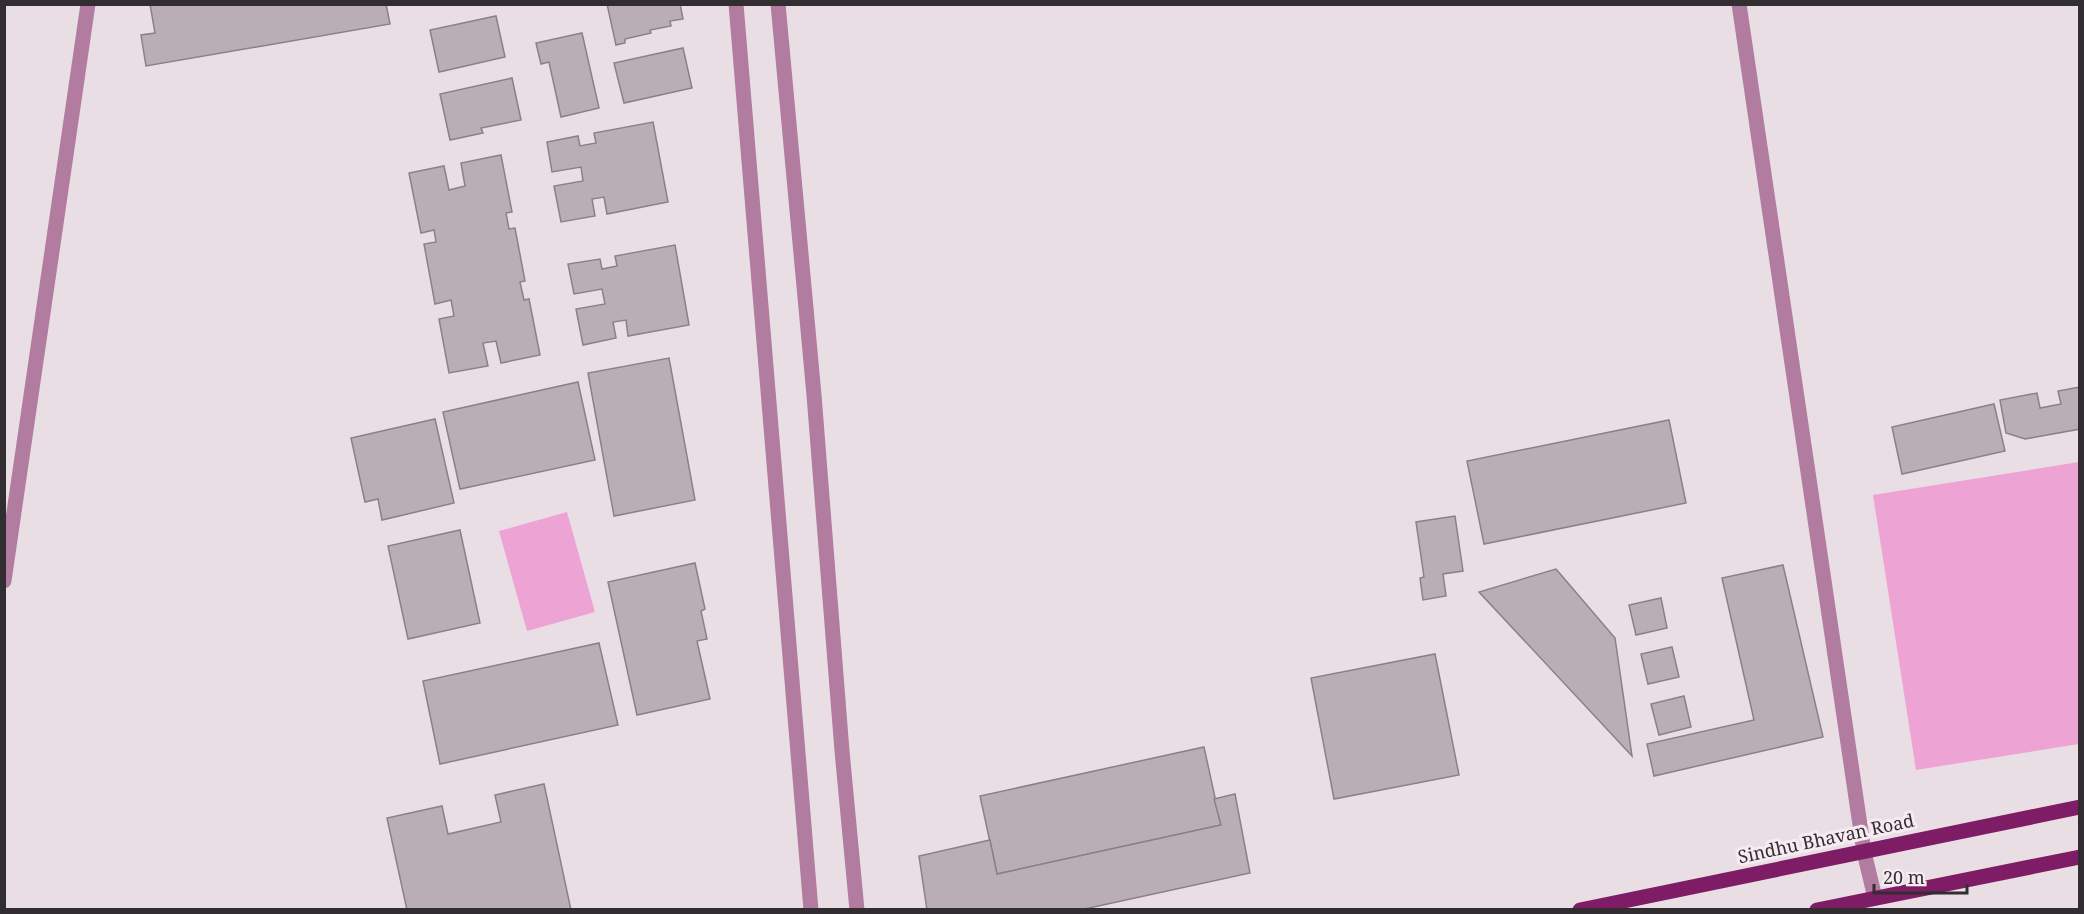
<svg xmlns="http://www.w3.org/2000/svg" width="2084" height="914" viewBox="0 0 2084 914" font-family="'Noto Serif',serif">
	<rect width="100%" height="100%" fill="#eadee5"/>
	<g fill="#eea3d5">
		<polygon points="2079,462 2079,744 1916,770 1873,495"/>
		<polygon points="567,512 595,612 527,631 499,531"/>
	</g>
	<g fill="#baaeb5" stroke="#8b8087" stroke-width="1.5">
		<polygon points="150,4 386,4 390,24 146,66 141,35 155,33"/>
		<polygon points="607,4 680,4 683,19 670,21 671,26 650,30 651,33 625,39 625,43 616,45"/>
		<polygon points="496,16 505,57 439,72 430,30"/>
		<polygon points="582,33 599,108 561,117 549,62 541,64 536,43"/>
		<polygon points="683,48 692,88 624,103 614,63"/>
		<polygon points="512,78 521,120 481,128 483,133 450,140 440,94"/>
		<polygon points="653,122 668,202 607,214 604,197 592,199 595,216 561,222 554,186 583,181 581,167 552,172 547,142 578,136 580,146 596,143 594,133"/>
		<polygon points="501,155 512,212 506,213 509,229 515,228 525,281 520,282 524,300 529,299 540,355 501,363 496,341 483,343 488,366 449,373 439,319 454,316 451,300 435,304 424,244 436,242 434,230 421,233 409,173 444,166 449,190 465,186 461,163"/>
		<polygon points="675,245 689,325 628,336 626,320 613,322 616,338 583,345 576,309 605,304 602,289 574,294 568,264 600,259 602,269 617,266 615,256"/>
		<polygon points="669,358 695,500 614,516 588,373"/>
		<polygon points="578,382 595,460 460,489 443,412"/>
		<polygon points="2080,387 2080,429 2025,439 2006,433 2000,400 2037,393 2040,408 2061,404 2058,391"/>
		<polygon points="1994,404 2005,451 1902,474 1892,427"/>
		<polygon points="435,419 454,503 382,520 378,499 365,502 351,438"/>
		<polygon points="1669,420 1686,503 1484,544 1467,461"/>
		<polygon points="1455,516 1463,571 1443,574 1446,596 1423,600 1420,578 1424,577 1416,522"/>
		<polygon points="460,530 480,623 408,639 388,546"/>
		<polygon points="695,563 705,609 701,611 707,639 697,641 710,699 637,715 608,582"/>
		<polygon points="1783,565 1823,737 1654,776 1647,744 1754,720 1722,578"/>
		<polygon points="1556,569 1615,638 1632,756 1479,592"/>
		<polygon points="1661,598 1667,628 1636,635 1629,605"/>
		<polygon points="599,643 618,725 440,764 423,681"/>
		<polygon points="1672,647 1679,677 1648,684 1641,654"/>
		<polygon points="1435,654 1459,775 1334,799 1311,678"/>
		<polygon points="1684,696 1691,727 1659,735 1651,704"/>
		<polygon points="1204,747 1221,825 997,874 980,796"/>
		<polygon points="544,784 571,910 407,910 387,818 442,806 448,834 501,822 495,795"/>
		<polygon points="1235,794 1250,873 1080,910 927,910 919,856 990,840 997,874 1221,825 1214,799"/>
	</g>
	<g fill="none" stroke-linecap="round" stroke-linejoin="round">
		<g stroke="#b17c9f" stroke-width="15">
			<polyline points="736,4 811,910"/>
			<polyline points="778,4 814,395 842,751 857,910"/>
			<polyline points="1739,4 1864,852 1875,898"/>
			<polyline points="4,581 88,4"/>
		</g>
		<g stroke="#7e1d66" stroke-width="15">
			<polyline points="1580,910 2080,807"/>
			<polyline points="1817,910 2080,857"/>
		</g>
	</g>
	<g text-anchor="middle" stroke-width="6" stroke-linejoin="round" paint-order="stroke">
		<g font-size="18" fill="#312d30" stroke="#f7ebf2">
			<text transform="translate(1826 839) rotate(-12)" y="6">Sindhu Bhavan Road</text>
		</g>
	</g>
	<rect width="2084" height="914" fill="none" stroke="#312d30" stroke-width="12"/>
	<path d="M1874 884v9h93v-9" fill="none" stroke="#312d30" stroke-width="3"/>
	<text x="1883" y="884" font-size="18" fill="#312d30" stroke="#f7ebf2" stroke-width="4.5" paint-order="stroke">20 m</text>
</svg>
